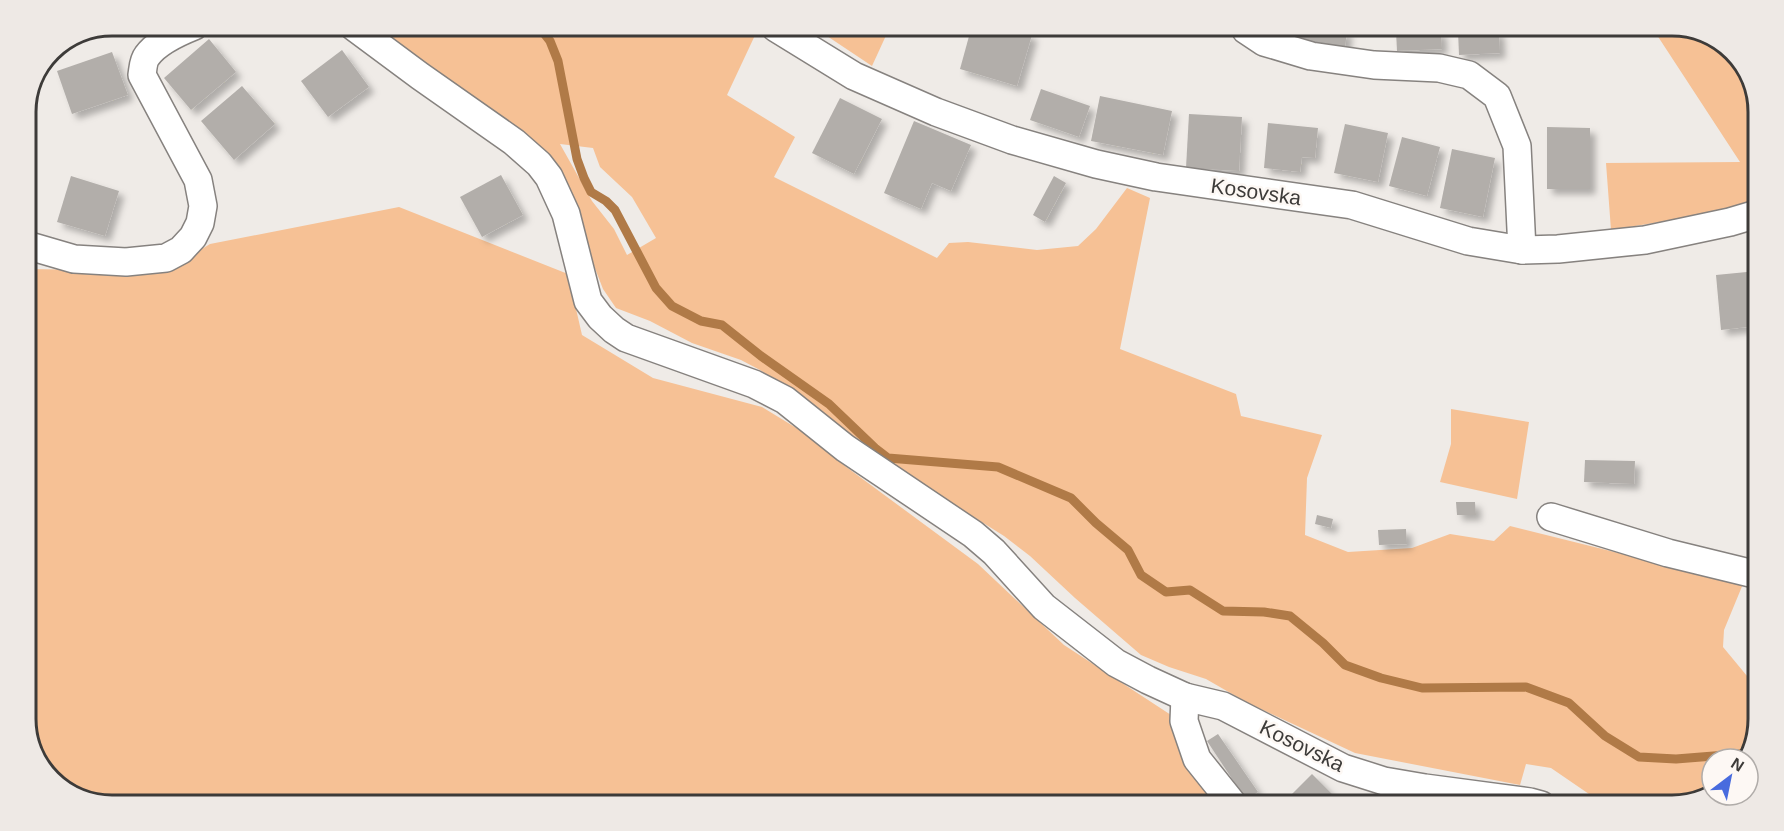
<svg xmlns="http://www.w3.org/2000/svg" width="1784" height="831" viewBox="0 0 1784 831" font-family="Helvetica,sans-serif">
	<defs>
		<filter id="shadow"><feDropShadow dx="5.5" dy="5.5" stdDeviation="3" flood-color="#0004"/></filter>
	</defs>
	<rect width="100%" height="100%" fill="#efebe7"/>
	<g fill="#f6c195" fill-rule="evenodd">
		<path d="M 375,27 L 752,28 L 757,31 L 727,95 L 795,137 L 774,177 L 937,258 L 949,243 L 968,242 L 1037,250 L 1078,246 L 1096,229 L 1127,188 L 1150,198 L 1120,349 L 1236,394 L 1241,416 L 1322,435 L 1307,478 L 1305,535 L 1348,552 L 1412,548 L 1450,534 L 1494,541 L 1510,526 L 1743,584 L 1724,630 L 1723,647 L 1752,682 L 1752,752 L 1746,759 L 1712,759 L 1712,793 L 1672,805 L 1605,805 L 1551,768 L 1526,764 L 1520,785 L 1355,753 L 1246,702 L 1206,679 L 1169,667 L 1141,655 L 1075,598 L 1030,556 L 1004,536 L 856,443 L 816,408 L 760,370 L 741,360 L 692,343 L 650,321 L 616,308 L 603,289 L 556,168 L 541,148 L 522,130 L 418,59 ZM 560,144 L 593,148 L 600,167 L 632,197 L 656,238 L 627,255 L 614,229 L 592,201 Z"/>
		<polygon points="815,28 889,29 872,66"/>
		<polygon points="1655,32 1705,32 1744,64 1758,107 1757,201 1702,215 1611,230 1606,163 1740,162"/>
		<polygon points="399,207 568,274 582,335 653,378 762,407 803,432 845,466 978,564 1064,645 1171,715 1182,749 1223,804 79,799 43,771 26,725 26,269 166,271 210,244"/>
		<polygon points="1451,409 1529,422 1517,499 1440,482 1451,444"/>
	</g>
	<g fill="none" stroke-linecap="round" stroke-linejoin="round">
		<polyline stroke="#b07a47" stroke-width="9" points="539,27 550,41 558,61 577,159 584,178 591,192 606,201 615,210 656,288 672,306 701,321 722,325 761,356 829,404 875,448 888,458 998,467 1071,498 1096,523 1128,550 1141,575 1166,592 1190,590 1223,611 1264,612 1290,616 1323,643 1345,665 1381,678 1422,688 1526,687 1569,703 1605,736 1639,757 1676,759 1751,753"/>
	</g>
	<g fill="#b2aeaa" filter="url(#shadow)">
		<polygon points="971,29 1011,29 1032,35 1017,86 960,69"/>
		<polygon points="1297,30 1347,31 1345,48 1296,40"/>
		<polygon points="1396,31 1441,31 1442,49 1397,51"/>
		<polygon points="1458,31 1499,31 1500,53 1459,55"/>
		<polygon points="209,39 236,72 191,110 164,78"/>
		<polygon points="342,50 369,87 328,117 301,81"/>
		<polygon points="112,52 128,95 72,114 57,71"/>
		<polygon points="242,86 275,124 234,160 201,121"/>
		<polygon points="1041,89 1090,106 1079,137 1030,120"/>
		<polygon points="1100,96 1172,111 1163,155 1091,141"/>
		<polygon points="840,98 882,119 854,174 812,153"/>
		<polygon points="1189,114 1242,117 1239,171 1186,168"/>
		<polygon points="914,121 971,145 951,191 932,183 921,209 884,193"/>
		<polygon points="1268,123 1318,128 1315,158 1302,157 1300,172 1264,168"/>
		<polygon points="1345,124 1388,133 1378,182 1334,173"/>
		<polygon points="1547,127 1590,128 1590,189 1547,189"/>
		<polygon points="1402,137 1440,147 1427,196 1389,186"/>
		<polygon points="1452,149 1495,158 1483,217 1440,208"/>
		<polygon points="501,175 523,215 482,237 460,197"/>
		<polygon points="71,176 119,191 105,236 57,222"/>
		<polygon points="1054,176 1066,183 1045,222 1033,215"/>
		<polygon points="1757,271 1756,326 1721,330 1716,275"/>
		<polygon points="1585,460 1635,461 1634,484 1584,482"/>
		<polygon points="1456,502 1475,502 1476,515 1457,515"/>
		<polygon points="1317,515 1333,519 1331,528 1315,524"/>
		<polygon points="1406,529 1407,544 1379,545 1378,530"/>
		<polygon points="1218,734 1258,792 1246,800 1207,741"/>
		<polygon points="1312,774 1342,804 1282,804"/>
	</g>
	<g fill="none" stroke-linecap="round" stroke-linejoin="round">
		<g stroke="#86827f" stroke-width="30">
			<g id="street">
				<polyline points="354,27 420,76 514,142 539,164 549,177 566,214 588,301 600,317 614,330 626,338 754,384 785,400 845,448 973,534 994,552 1044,607 1116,663 1148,680 1185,697 1223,706 1343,768 1384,781 1425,788 1530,802 1541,805"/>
				<polyline points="776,28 854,76 936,112 1012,140 1096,164 1156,177 1352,205 1468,241 1522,250 1558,249 1645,240 1730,222 1757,214"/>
				<polyline points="1246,30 1264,42 1311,56 1374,65 1439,68 1469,75 1497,96 1517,146 1522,250"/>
				<path d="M 26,245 L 74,259 L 126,262 L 166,258 L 181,250 L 193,237 L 200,223 L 203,206 L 198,180 L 142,75 C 143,69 143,61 147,56 C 157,42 179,32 194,26"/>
				<polyline points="1551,517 1668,553 1754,574"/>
				<polyline points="1185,697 1184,721 1197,759 1233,804"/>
			</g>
		</g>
		<use href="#street" stroke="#fff" stroke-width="27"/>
	</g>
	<g text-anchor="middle" stroke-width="5" stroke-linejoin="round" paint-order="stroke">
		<g font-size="21" fill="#3d3b39" stroke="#fdf8f4">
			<text transform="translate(1256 192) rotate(8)" y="7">Kosovska</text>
			<text transform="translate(1302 746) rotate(26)" y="7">Kosovska</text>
		</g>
	</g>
	<path d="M0 0H1784V831H0ZM112 36H1672A76 76 0 0 1 1748 112V719A76 76 0 0 1 1672 795H112A76 76 0 0 1 36 719V112A76 76 0 0 1 112 36Z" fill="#eee9e5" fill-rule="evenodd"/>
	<path fill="none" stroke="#3d3b39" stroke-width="3" d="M112 36H1672A76 76 0 0 1 1748 112V719A76 76 0 0 1 1672 795H112A76 76 0 0 1 36 719V112A76 76 0 0 1 112 36Z"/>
	<g transform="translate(1730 777) rotate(32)"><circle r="28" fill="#fdf8f4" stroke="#b0aca9" stroke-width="1.5"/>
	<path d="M0-4.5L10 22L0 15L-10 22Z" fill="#486bde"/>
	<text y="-9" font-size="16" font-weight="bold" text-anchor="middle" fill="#3d3b39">N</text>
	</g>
</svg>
